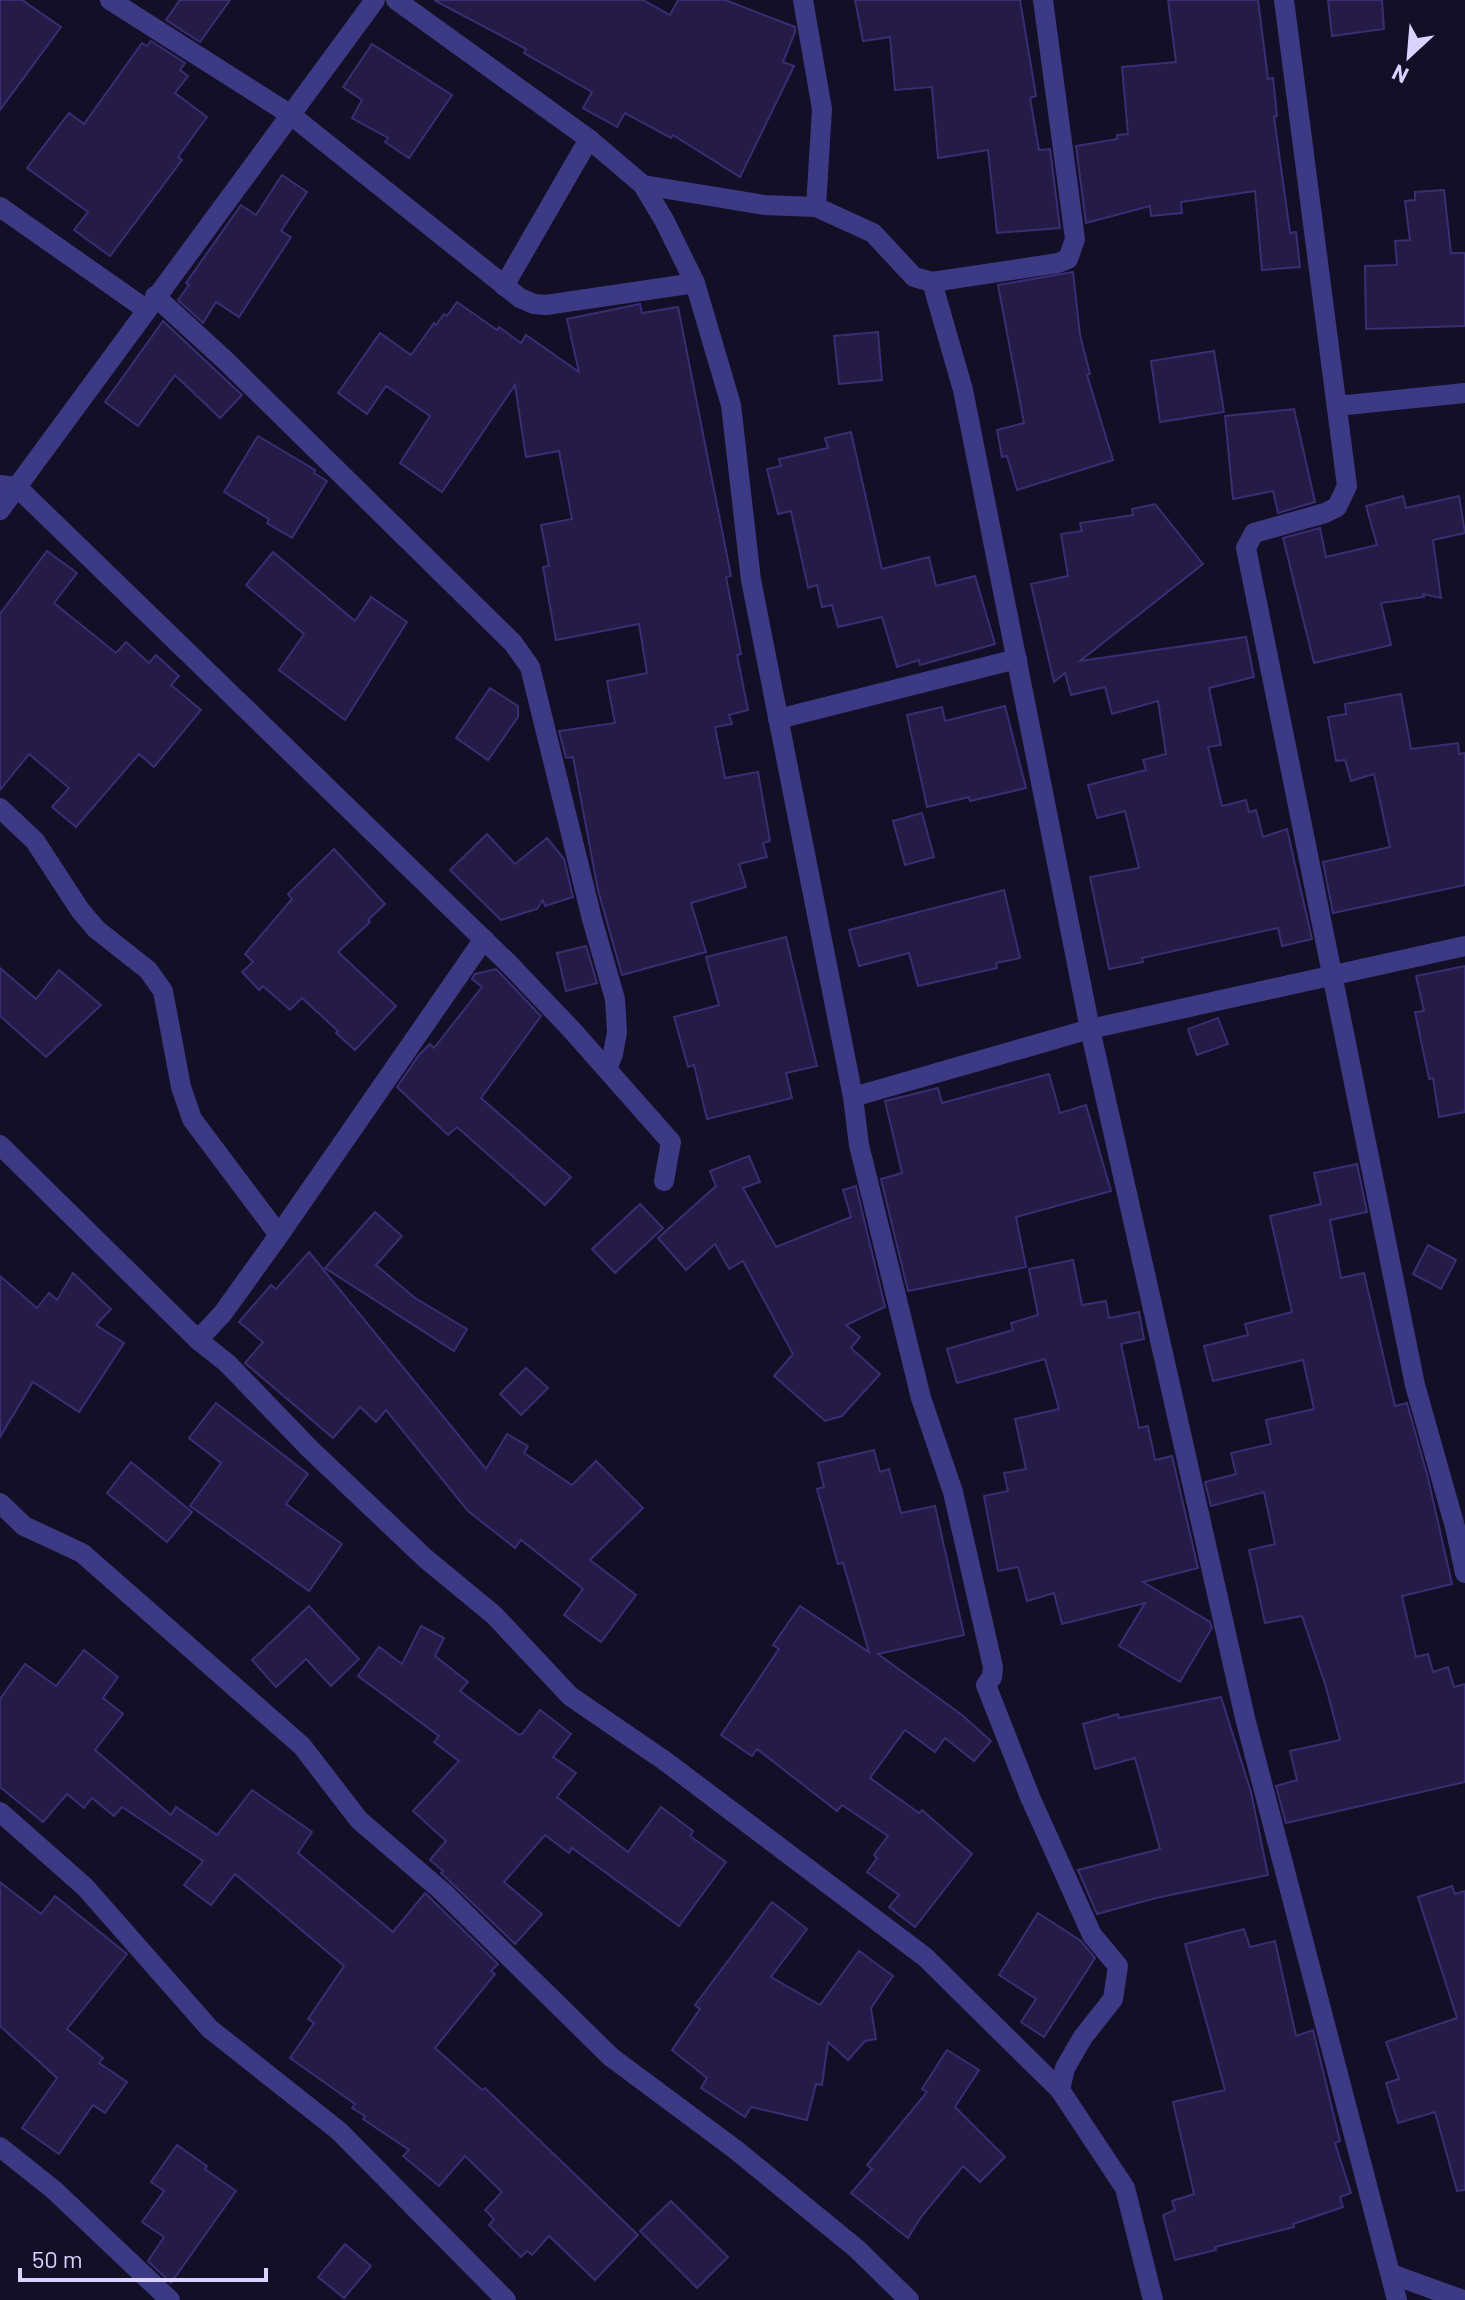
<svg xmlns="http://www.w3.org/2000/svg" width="1465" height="2300" viewBox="0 0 1465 2300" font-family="Barlow,sans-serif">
	<rect width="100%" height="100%" fill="#130f26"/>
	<g fill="#241b47" stroke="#3b2d73" stroke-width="2">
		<polygon points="0,0 22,0 61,27 0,110"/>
		<polygon points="180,0 230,0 200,42 166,20"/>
		<polygon points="434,0 643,0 670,15 678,0 725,0 795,27 795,32 783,62 794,66 740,177 673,135 671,138 625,113 617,127 583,108 592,92 524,53 526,49"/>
		<polygon points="855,0 1020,0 1036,96 1030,98 1039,150 1050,149 1060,228 997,233 988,150 938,158 932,87 895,90 890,37 863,41"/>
		<polygon points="1168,0 1258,0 1268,79 1273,78 1277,116 1274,117 1290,233 1296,232 1300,267 1262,270 1255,191 1181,202 1182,213 1151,216 1150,206 1086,223 1076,146 1117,139 1117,135 1128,134 1122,67 1176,62"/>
		<polygon points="1328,0 1382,0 1384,29 1332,36"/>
		<polygon points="151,41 185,63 180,70 188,76 175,93 207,117 178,157 182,160 110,256 74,230 88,212 27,168 69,113 84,124 142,43 147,46"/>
		<polygon points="372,44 452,95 409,158 385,142 388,138 352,118 362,100 343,87"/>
		<polygon points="282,175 307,192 281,231 291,237 239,317 216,302 203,323 178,300 189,285 186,283 241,205 256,215"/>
		<polygon points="1444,190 1451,253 1465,253 1465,326 1366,329 1365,266 1397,265 1395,241 1410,240 1405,201 1415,200 1415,192"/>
		<polygon points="1073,272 1080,335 1090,374 1087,375 1113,460 1017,490 1007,456 1002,457 997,430 1024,423 998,285"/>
		<polygon points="457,302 497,330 499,327 521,343 526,335 579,372 567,319 640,304 642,313 678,307 731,576 726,577 741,654 737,655 748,710 729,715 732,724 715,727 725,778 758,772 770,841 763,843 767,857 739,864 746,887 691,903 706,952 622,975 598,890 573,757 566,758 559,731 615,723 607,681 647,673 639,624 556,640 543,567 549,566 541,525 572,519 559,451 526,457 515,385 442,492 400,463 430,416 386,386 367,414 338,393 380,333 411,355 434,323 436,325 444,314 447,316"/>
		<polygon points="163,321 242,395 220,418 175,375 138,426 105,402"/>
		<polygon points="878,332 882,380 839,384 834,336"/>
		<polygon points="1214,351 1224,412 1160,422 1151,361"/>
		<polygon points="1294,409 1315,502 1278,513 1273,491 1233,499 1225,416"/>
		<polygon points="851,432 882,569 929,557 936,586 975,576 995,644 920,665 919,660 897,667 882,617 838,627 832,605 822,607 817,585 808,588 791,511 778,514 767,469 781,466 779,459 828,448 825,438"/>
		<polygon points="258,436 315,470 314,473 327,481 292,538 267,523 269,519 224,492"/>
		<polygon points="1403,496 1406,508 1459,496 1465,533 1433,540 1441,598 1423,594 1424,597 1381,603 1391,645 1314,663 1283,538 1320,528 1326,557 1377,545 1366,506"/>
		<polygon points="1155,504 1203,564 1080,661 1246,637 1254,677 1209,688 1221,745 1208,747 1222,806 1246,800 1249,812 1256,810 1263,837 1287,829 1312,939 1282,946 1278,928 1142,958 1143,962 1109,969 1090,877 1139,868 1125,811 1097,818 1088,785 1146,770 1143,760 1166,754 1158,701 1112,714 1105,687 1071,695 1065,673 1054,682 1031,584 1068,576 1061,534 1082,531 1080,523 1133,515 1132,509"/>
		<polygon points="47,551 77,573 54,603 116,653 126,642 149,663 156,655 179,676 171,685 201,710 154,767 139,754 76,827 52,807 69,788 29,754 0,790 0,614"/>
		<polygon points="273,552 355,621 371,597 407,622 345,720 279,670 304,634 246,585"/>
		<polygon points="490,688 518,706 518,717 488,760 456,738"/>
		<polygon points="1401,694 1411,749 1458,743 1459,754 1465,753 1465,885 1333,913 1323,862 1390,847 1374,774 1351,781 1345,760 1336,761 1328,717 1346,714 1345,704"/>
		<polygon points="1005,706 1026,788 970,801 969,797 927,807 907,715 942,707 945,721"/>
		<polygon points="922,813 934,857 905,865 893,821"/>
		<polygon points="487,834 515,864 547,838 564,859 573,897 545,906 543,900 537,909 501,920 450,870"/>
		<polygon points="334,849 385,904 368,920 370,922 338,952 396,1006 355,1050 336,1033 338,1031 302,998 290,1010 263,986 259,990 242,972 253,962 245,954 292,899 288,894"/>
		<polygon points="1004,890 1020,958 996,963 997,968 918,986 909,953 859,966 849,930"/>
		<polygon points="786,937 817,1066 786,1073 792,1098 707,1119 694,1065 688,1067 674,1017 719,1005 706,957"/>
		<polygon points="586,946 597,983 566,991 557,953"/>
		<polygon points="1465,966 1465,1112 1439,1117 1433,1078 1429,1079 1415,1012 1424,1011 1416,976"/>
		<polygon points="0,968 36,999 59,970 101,1005 46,1057 0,1016"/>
		<polygon points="496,969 541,1016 481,1098 571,1177 545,1205 457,1127 448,1135 397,1087 419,1055 430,1044 434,1048 482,987 472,979 475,974"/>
		<polygon points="1218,1018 1228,1044 1197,1055 1188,1029"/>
		<polygon points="1049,1074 1060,1113 1086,1105 1111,1191 1016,1217 1026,1267 908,1291 881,1179 902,1173 885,1101 938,1088 942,1103"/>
		<polygon points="749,1156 760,1182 743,1188 776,1247 851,1217 843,1190 856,1186 885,1307 846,1325 860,1337 851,1348 880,1374 842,1416 825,1421 774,1376 793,1354 743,1261 729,1269 715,1244 686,1270 658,1238 716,1186 710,1171"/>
		<polygon points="1357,1164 1367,1212 1330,1220 1341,1278 1364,1273 1395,1406 1407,1403 1428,1478 1452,1584 1402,1596 1416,1657 1428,1654 1433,1672 1448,1667 1454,1687 1465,1684 1465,1782 1286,1823 1276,1786 1297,1780 1290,1751 1340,1740 1326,1687 1302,1616 1265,1623 1249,1550 1275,1544 1264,1492 1211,1506 1205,1482 1236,1474 1231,1453 1271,1444 1266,1420 1314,1409 1303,1360 1213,1381 1204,1346 1248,1335 1245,1324 1292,1312 1270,1216 1321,1204 1314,1173"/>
		<polygon points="640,1204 663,1228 615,1273 592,1249"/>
		<polygon points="375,1212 402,1236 376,1265 415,1298 467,1329 454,1351 325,1268"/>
		<polygon points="1428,1245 1456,1260 1441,1289 1413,1274"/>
		<polygon points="309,1252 486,1469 507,1434 528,1446 524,1453 572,1485 596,1461 643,1508 590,1560 636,1595 601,1642 564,1615 583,1589 521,1540 515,1548 468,1511 386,1410 376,1422 360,1407 333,1438 245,1363 263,1342 239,1322 271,1285 276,1289"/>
		<polygon points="1073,1260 1082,1305 1106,1301 1109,1318 1139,1312 1144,1339 1121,1344 1139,1428 1148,1426 1155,1460 1172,1456 1198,1568 1143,1582 1210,1622 1212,1628 1180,1682 1119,1646 1145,1603 1062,1624 1054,1593 1027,1601 1018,1567 998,1571 984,1496 1008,1491 1004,1473 1026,1469 1015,1419 1059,1409 1045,1359 957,1383 947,1349 1013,1330 1011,1323 1038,1315 1029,1269"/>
		<polygon points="73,1273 111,1309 96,1325 124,1343 79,1412 33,1382 0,1437 0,1276 37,1308 49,1293 57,1300"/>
		<polygon points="526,1368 548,1388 521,1415 500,1394"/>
		<polygon points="216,1403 308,1474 286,1504 342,1544 309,1591 190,1506 221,1463 189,1438"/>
		<polygon points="874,1450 880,1472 889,1469 901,1513 935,1506 964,1635 878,1654 962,1715 991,1741 974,1761 945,1738 935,1752 905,1730 870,1778 919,1813 922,1810 972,1854 915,1927 889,1907 899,1895 867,1872 877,1858 874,1855 888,1836 842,1805 837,1811 757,1749 752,1756 721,1735 779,1649 773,1645 800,1606 869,1652 843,1563 838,1564 817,1489 824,1487 818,1463"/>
		<polygon points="131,1462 192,1512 167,1542 107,1493"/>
		<polygon points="309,1606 359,1659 331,1686 306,1659 276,1687 252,1660"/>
		<polygon points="421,1626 444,1638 435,1656 468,1682 460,1691 519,1735 522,1734 540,1710 571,1734 553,1757 576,1773 557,1797 628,1852 661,1807 693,1831 690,1836 726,1862 679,1926 572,1848 569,1853 545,1835 504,1882 542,1914 515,1944 441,1873 443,1871 430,1860 446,1841 413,1811 459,1761 434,1742 439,1736 358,1676 379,1647 402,1664"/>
		<polygon points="84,1650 118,1677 103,1698 123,1714 95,1750 171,1815 176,1807 217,1835 252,1790 312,1832 298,1853 393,1932 425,1893 498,1964 491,1971 495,1974 435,2048 482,2090 485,2088 638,2235 595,2280 549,2236 532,2255 527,2251 521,2257 489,2225 494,2219 485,2210 502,2192 465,2156 439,2186 403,2156 409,2150 363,2119 365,2116 352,2108 355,2104 290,2058 314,2023 308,2019 344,1966 235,1874 211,1905 184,1885 203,1861 122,1807 114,1816 92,1798 84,1808 67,1794 43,1822 0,1787 0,1699 25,1664 56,1686"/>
		<polygon points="1221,1697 1251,1792 1268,1875 1156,1898 1097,1914 1078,1870 1160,1849 1135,1758 1095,1769 1083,1724 1118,1714 1119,1718"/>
		<polygon points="0,1882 41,1914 55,1896 127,1954 67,2029 103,2058 99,2063 127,2082 105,2113 93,2105 59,2154 22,2128 57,2078 0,2026"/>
		<polygon points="1452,1886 1455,1894 1465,1891 1465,2190 1457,2191 1435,2112 1398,2123 1386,2083 1399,2079 1386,2042 1457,2018 1418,1897"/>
		<polygon points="772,1902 807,1929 771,1977 820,2005 859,1951 893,1976 871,2008 876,2039 865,2041 848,2060 828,2042 822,2085 816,2084 807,2120 751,2107 745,2117 701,2088 707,2078 672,2050 700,2009 695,2005"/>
		<polygon points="1038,1913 1081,1941 1095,1958 1044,2037 1021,2022 1036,1999 999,1975"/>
		<polygon points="1244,1929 1250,1947 1275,1941 1296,2036 1313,2030 1340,2141 1335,2143 1351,2193 1340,2197 1343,2207 1293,2224 1294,2227 1215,2247 1216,2250 1175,2260 1163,2215 1175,2210 1172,2201 1194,2194 1173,2102 1225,2090 1185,1944"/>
		<polygon points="947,2050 979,2070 955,2107 1005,2157 980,2182 963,2166 921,2217 908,2238 851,2193 872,2169 867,2165 927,2092 922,2089"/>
		<polygon points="177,2145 207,2166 205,2169 236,2191 171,2283 148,2261 164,2237 142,2222 164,2191 151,2182"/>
		<polygon points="671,2201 728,2257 697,2288 640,2231"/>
		<polygon points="345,2244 371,2266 344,2298 318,2277"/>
	</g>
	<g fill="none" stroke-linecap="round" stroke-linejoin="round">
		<g stroke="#3d3a85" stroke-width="20">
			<polyline points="110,0 291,115 520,298 534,304 546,305 695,283"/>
			<polyline points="396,0 589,139 643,185 664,220 695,283 731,405 751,580 853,1097"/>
			<polyline points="803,0 822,109 816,207"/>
			<polyline points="1284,0 1347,486 1337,507 1325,513 1254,533 1246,548 1415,1385 1455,1527 1465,1573"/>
			<polyline points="643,185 764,205 816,207 873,233 914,277 932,282 963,390 1090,1029 1245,1718 1397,2300"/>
			<polyline points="0,207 147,310"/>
			<polyline points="932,282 1058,263 1068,259 1075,239 1043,0"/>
			<polyline points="504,286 589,139"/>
			<polyline points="155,296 226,361 513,643 530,667 592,919 615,999 617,1032 613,1054 607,1069"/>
			<polyline points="1337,406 1465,393"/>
			<polyline points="0,485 17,487 507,962 571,1029 671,1142 664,1181"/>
			<polyline points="0,510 375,0"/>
			<polyline points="778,719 1017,659"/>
			<polyline points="0,808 35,841 80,910 96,929 148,970 163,991 181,1087 192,1119 279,1235"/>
			<polyline points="484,939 279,1235 223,1313 198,1340 227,1363 310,1449 426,1559 494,1615 570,1696 665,1761 925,1957 1060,2090 1125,2188 1153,2300"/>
			<polyline points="0,1145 198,1340"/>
			<polyline points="0,1503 24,1526 82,1553 302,1746 359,1820 443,1892 611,2057 736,2150 857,2249 909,2300"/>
			<polyline points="0,1812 85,1887 210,2029 339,2131 506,2300"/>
			<polyline points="1060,2090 1065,2068 1083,2037 1113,1999 1118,1966 1092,1935 1030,1797 986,1685 992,1677 993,1667 953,1492 921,1398 859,1145 853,1097 1090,1029 1465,946"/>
			<polyline points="0,2147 54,2190 170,2300"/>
			<polyline points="1391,2274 1463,2300"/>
		</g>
	</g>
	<g transform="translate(1409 56) rotate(206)" stroke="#130f26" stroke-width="6" paint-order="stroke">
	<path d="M0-6L14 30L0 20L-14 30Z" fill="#d9d4ff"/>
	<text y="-12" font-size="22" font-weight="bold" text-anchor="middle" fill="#d9d4ff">N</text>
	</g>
	<path d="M20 2268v12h246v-12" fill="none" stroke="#d9d4ff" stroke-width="4"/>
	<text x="32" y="2268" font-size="24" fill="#d9d4ff" stroke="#130f26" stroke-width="6" paint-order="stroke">50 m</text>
</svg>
